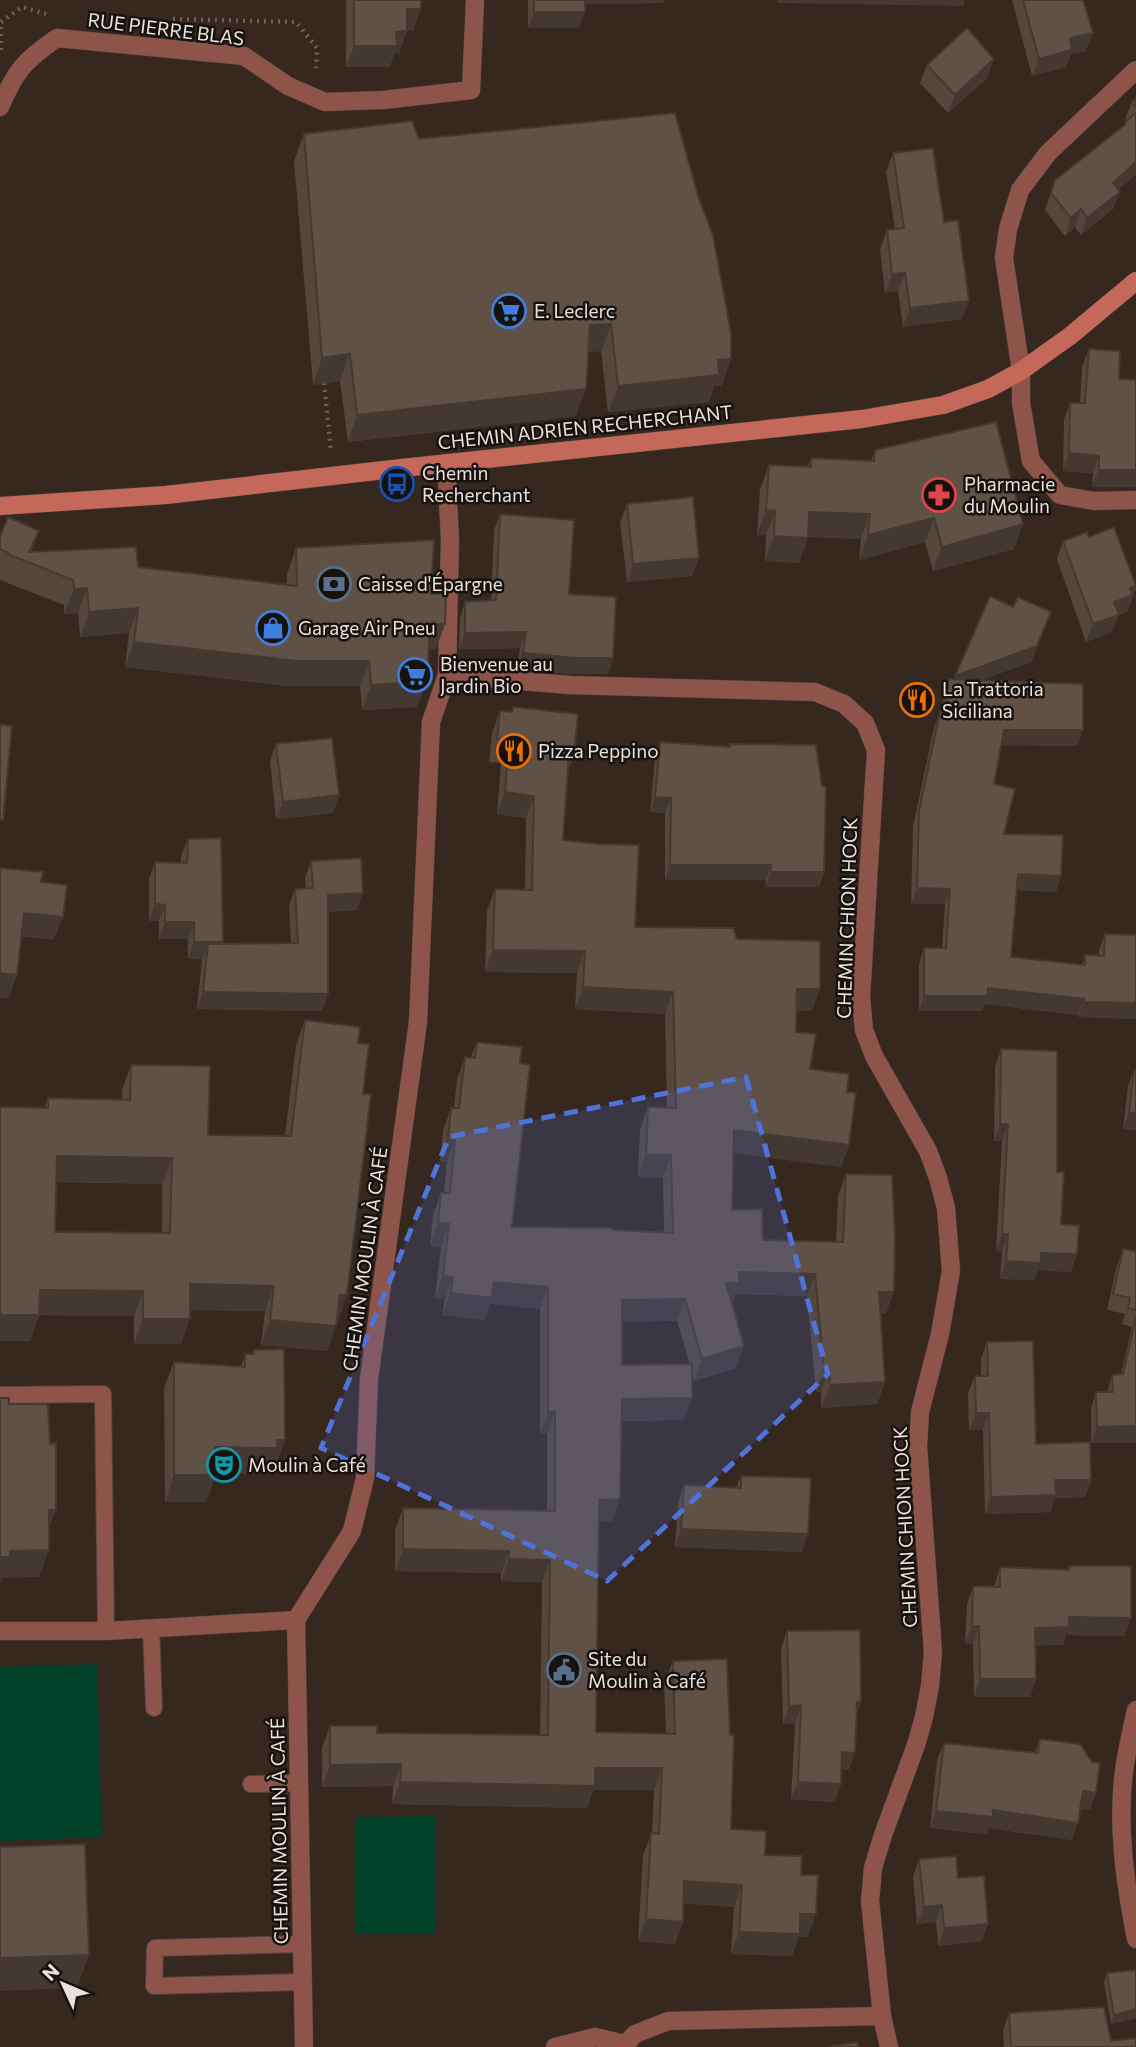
<svg xmlns="http://www.w3.org/2000/svg" width="1136" height="2047" viewBox="0 0 1136 2047" font-family="Commissioner,sans-serif">
	<rect width="100%" height="100%" fill="#36271f"/>
	<g fill="#00412a">
		<polygon points="97,1664 102,1837 0,1841 0,1667"/>
		<polygon points="435,1816 436,1934 356,1933 356,1817"/>
	</g>
	<g fill="none" stroke-linecap="round" stroke-linejoin="round">
		<g stroke="#53453d" stroke-width="18">
			<g id="lane">
				<polyline points="0,1395 103,1394 106,1631"/>
				<polyline points="151,1628 154,1708"/>
				<polyline points="251,1784 299,1783"/>
				<polyline points="302,1944 155,1948 154,1986 303,1982"/>
			</g>
		</g>
		<g stroke="#53453d" stroke-width="19">
			<g id="street">
				<polyline points="1136,70 1048,153 1020,190 1008,229 1004,258 1021,371 1021,403 1031,461 1060,495 1094,501 1136,500"/>
				<path d="M 0,107 C 16,70 24,61 57,38 L 244,56 L 288,86 L 325,102 L 383,100 L 471,90 L 475,0"/>
				<polyline points="447,675 570,685 815,692 844,704 865,723 876,750 861,997 864,1030 874,1056 928,1151 938,1178 946,1208 951,1271 940,1334 920,1412 918,1446 933,1652 930,1686 924,1717 916,1745 883,1835 873,1868 870,1901 882,2016 889,2047"/>
				<polyline points="0,1631 106,1631 296,1620"/>
				<path d="M 1136,1710 C 1132,1728 1128,1746 1125,1764 C 1116,1822 1125,1882 1136,1939"/>
				<polyline points="304,2047 296,1620 352,1531 365,1478 369,1379 418,1022 431,722 447,675 450,539 446,463"/>
				<polyline points="555,2047 595,2037 625,2044"/>
				<polyline points="623,2047 635,2034 668,2021 882,2016"/>
			</g>
		</g>
		<g stroke="#53453d" stroke-width="19">
			<polyline id="secondary" points="0,506 166,495 402,468 862,419 943,405 988,389 1021,371 1070,336 1136,281"/>
		</g>
		<g stroke="#6e6059" stroke-width="4.5" stroke-dasharray="2 5" stroke-linecap="butt">
			<polyline points="173,19 296,22 317,48 316,68"/>
			<polyline points="1,50 1,22 22,7 46,14"/>
			<polyline points="324,383 331,451"/>
		</g>
		<use href="#lane" stroke="#8e544a" stroke-width="16"/>
		<use href="#street" stroke="#8e544a" stroke-width="18"/>
		<use href="#secondary" stroke="#c4695a" stroke-width="18"/>
	</g>
	<g fill="#53463d" fill-rule="evenodd">
		<polygon points="346,0 421,0 413,31 407,30 399,53 395,53 389,67 346,67"/>
		<polygon points="528,0 665,0 663,3 585,4 579,28 528,28"/>
		<polygon points="1012,0 1083,0 1086,51 1071,54 1066,67 1032,76"/>
		<polygon points="927,65 988,77 948,113 920,83"/>
		<polygon points="1136,98 1136,174 1118,190 1113,209 1081,235 1075,227 1065,236 1045,210 1055,180 1124,126 1127,121 1125,119 1132,102"/>
		<polygon points="304,134 419,139 722,386 714,386 709,402 608,412 601,351 588,352 576,416 348,442 340,381 313,385 294,161"/>
		<polygon points="893,153 944,222 962,319 903,327 898,291 885,293 880,249 887,230 895,229 886,172"/>
		<polygon points="1089,349 1119,379 1136,380 1092,487 1093,473 1063,471 1064,420 1070,403 1080,403 1082,367"/>
		<polygon points="875,450 1023,524 1014,549 933,571 925,542 859,560 861,539 808,537 799,563 765,561 766,535 757,535 760,489 769,465 808,466 811,458 871,461"/>
		<polygon points="627,504 699,558 692,576 627,582 620,522"/>
		<polygon points="500,514 569,594 613,658 608,674 570,674 517,669 520,648 459,649 460,617 465,602 491,601 494,530"/>
		<polygon points="39,531 31,552 138,567 287,585 287,574 296,548 431,594 436,649 428,650 417,707 362,710 360,686 288,686 125,667 129,633 80,637 78,613 64,614 64,605 0,580 0,536"/>
		<polygon points="1089,537 1136,588 1127,612 1118,616 1112,632 1086,642 1057,559 1063,541"/>
		<polygon points="1045,628 1031,662 981,680 1077,746 1001,745 994,784 1004,834 1061,876 1056,892 1016,890 1011,957 1082,965 1085,955 1099,956 1099,950 1105,934 1136,935 1136,1019 1078,1017 1078,1015 985,1004 982,1011 919,1011 919,964 924,948 942,948 945,904 911,904 913,827 934,727 941,711 944,695 949,679 954,679"/>
		<path d="M 513,707 L 574,755 L 568,771 L 563,840 L 635,927 L 737,939 L 812,1011 L 796,1011 L 796,1032 L 810,1069 L 847,1092 L 849,1145 L 841,1167 L 733,1153 L 732,1210 L 763,1240 L 836,1242 L 838,1196 L 846,1174 L 886,1314 L 881,1314 L 885,1382 L 877,1404 L 821,1408 L 821,1392 L 816,1392 L 807,1296 L 735,1294 L 732,1303 L 736,1368 L 694,1381 L 692,1373 L 684,1420 L 621,1421 L 612,1521 L 599,1521 L 596,1732 L 666,1734 L 664,1683 L 673,1661 L 731,1829 L 765,1855 L 801,1875 L 808,1937 L 799,1936 L 792,1956 L 731,1954 L 734,1907 L 684,1903 L 675,1944 L 638,1941 L 643,1855 L 652,1833 L 654,1790 L 593,1790 L 587,1808 L 392,1804 L 393,1786 L 322,1787 L 322,1748 L 330,1726 L 377,1733 L 540,1735 L 542,1582 L 501,1581 L 501,1573 L 395,1571 L 395,1530 L 403,1508 L 547,1511 L 547,1434 L 540,1434 L 540,1309 L 490,1304 L 484,1320 L 442,1315 L 445,1299 L 435,1298 L 441,1247 L 430,1246 L 433,1215 L 441,1193 L 444,1193 L 447,1162 L 440,1161 L 443,1130 L 451,1108 L 454,1108 L 457,1079 L 465,1057 L 471,1057 L 477,1042 L 520,1063 L 512,1227 L 612,1230 L 664,1233 L 663,1178 L 638,1177 L 640,1129 L 648,1107 L 667,1108 L 665,1014 L 575,1009 L 577,973 L 485,972 L 487,911 L 495,889 L 525,889 L 526,818 L 497,814 L 501,763 L 489,762 L 492,733 L 500,711 L 511,712 ZM 622,1321 L 677,1321 L 690,1365 L 622,1365 Z"/>
		<polygon points="660,742 729,747 730,744 824,872 819,887 765,887 766,880 665,880 665,813 650,812 655,757"/>
		<polygon points="276,744 339,795 333,813 276,819 270,761"/>
		<polygon points="188,839 223,942 222,944 291,943 289,906 295,889 306,889 305,878 311,861 357,910 328,912 328,994 322,1011 197,1009 202,959 188,959 188,939 159,939 159,921 149,921 149,879 155,862 181,862 181,856"/>
		<path d="M 305,1020 L 358,1043 L 338,1321 L 336,1320 L 336,1326 L 327,1351 L 261,1345 L 265,1311 L 190,1310 L 181,1344 L 134,1344 L 134,1316 L 39,1315 L 30,1341 L 44,1108 L 48,1098 L 122,1100 L 122,1090 L 131,1065 L 208,1135 L 285,1136 L 296,1045 ZM 56,1182 L 162,1184 L 162,1233 L 55,1232 Z"/>
		<polygon points="1001,1049 1057,1172 1061,1224 1071,1272 1038,1270 1034,1280 1000,1279 1002,1252 996,1251 1002,1141 994,1141 995,1067"/>
		<polygon points="1134,1070 1136,1070 1136,1130 1123,1129 1128,1086"/>
		<polygon points="1123,1249 1136,1251 1136,1443 1091,1443 1091,1408 1096,1392 1107,1392 1112,1375 1121,1374 1132,1327 1122,1324 1125,1314 1107,1310 1117,1265"/>
		<polygon points="987,1342 1036,1444 1091,1480 1085,1497 1055,1498 1050,1512 985,1514 983,1430 969,1430 968,1393 975,1376 981,1376 981,1359"/>
		<polygon points="254,1350 285,1440 275,1467 270,1467 267,1474 216,1474 206,1502 165,1502 164,1388 174,1362 241,1367 245,1354 252,1354"/>
		<polygon points="741,1476 802,1552 675,1547 678,1503 684,1485 736,1488"/>
		<polygon points="1069,1566 1124,1636 1066,1635 1063,1645 1036,1645 1036,1679 1030,1697 974,1697 973,1644 965,1643 967,1604 973,1586 994,1587 1000,1567 1068,1570"/>
		<polygon points="787,1631 861,1701 857,1714 849,1770 841,1770 841,1784 834,1802 791,1799 795,1723 783,1724 781,1649"/>
		<polygon points="1040,1739 1096,1793 1090,1810 1080,1809 1072,1840 989,1828 986,1834 930,1828 937,1760 944,1743 1035,1753"/>
		<polygon points="919,1859 958,1878 982,1941 938,1946 936,1922 917,1924 913,1877"/>
		<polygon points="1136,1970 1136,2018 1111,2024 1104,1982 1107,1973"/>
		<polygon points="1009,2013 1111,2041 1136,2047 1004,2047 1003,2031"/>
	</g>
	<g fill="#433932">
		<polygon points="580,0 665,0 663,3 579,4"/>
		<polygon points="778,0 965,0 963,6 777,3"/>
		<polygon points="407,9 421,9 413,31 399,30"/>
		<polygon points="534,12 585,12 579,28 528,28"/>
		<polygon points="407,31 399,53 395,53 389,67 346,67 354,46 396,32"/>
		<polygon points="1093,33 1086,51 1071,54 1066,67 1032,76 1039,59 1070,38"/>
		<polygon points="994,59 988,77 948,113 955,95"/>
		<polygon points="1136,162 1136,174 1106,200 1113,183"/>
		<polygon points="1120,192 1113,209 1081,235 1087,218"/>
		<polygon points="1081,209 1075,227 1065,236 1071,218"/>
		<polygon points="905,273 898,291 885,293 892,274"/>
		<polygon points="969,301 962,319 903,327 910,308"/>
		<polygon points="611,324 601,351 580,352 590,325"/>
		<polygon points="350,354 340,381 313,385 322,358"/>
		<polygon points="731,359 722,386 714,386 709,402 608,412 618,386 718,360"/>
		<polygon points="586,389 576,416 348,442 357,415"/>
		<polygon points="1069,453 1099,456 1093,473 1063,471"/>
		<polygon points="1099,470 1136,470 1136,487 1092,487"/>
		<polygon points="766,510 775,511 766,535 757,535"/>
		<polygon points="809,512 870,514 861,539 801,536"/>
		<polygon points="934,518 925,542 859,560 868,535"/>
		<polygon points="1023,524 1014,549 933,571 942,547"/>
		<polygon points="774,536 808,538 799,563 765,561"/>
		<polygon points="699,558 692,576 627,582 633,564"/>
		<polygon points="1136,586 1127,612 1118,616 1112,632 1086,642 1093,624 1114,602 1130,588"/>
		<polygon points="87,588 78,613 64,614 74,589"/>
		<polygon points="138,608 129,633 80,637 89,612"/>
		<polygon points="1051,612 1031,662 949,692 955,676"/>
		<polygon points="445,624 436,649 421,650 430,625"/>
		<polygon points="526,632 520,648 459,649 465,633"/>
		<polygon points="134,642 369,661 360,686 288,686 125,667"/>
		<polygon points="523,653 613,658 608,674 570,674 517,669"/>
		<polygon points="427,681 417,707 362,710 371,685"/>
		<polygon points="1004,730 1083,730 1077,746 998,745"/>
		<polygon points="569,754 574,755 566,777"/>
		<polygon points="505,792 534,796 526,818 497,814"/>
		<polygon points="339,795 333,813 276,819 283,802"/>
		<polygon points="655,797 671,798 665,813 650,812"/>
		<polygon points="670,865 771,865 766,880 665,880"/>
		<polygon points="771,872 824,872 819,887 765,887"/>
		<polygon points="1018,874 1061,876 1056,892 1012,890"/>
		<polygon points="917,888 950,889 945,904 911,904"/>
		<polygon points="363,893 357,910 322,912 328,895"/>
		<polygon points="155,904 165,905 159,921 149,921"/>
		<polygon points="24,913 63,917 54,940 16,936"/>
		<polygon points="165,922 194,922 188,939 159,939"/>
		<polygon points="194,942 223,942 217,959 208,944 202,959 188,959"/>
		<polygon points="493,950 585,951 577,973 485,972"/>
		<polygon points="0,973 17,975 9,998 0,998"/>
		<polygon points="583,987 673,992 665,1014 575,1009"/>
		<polygon points="988,988 1084,999 1078,1015 985,1004 982,1011 919,1011 924,996"/>
		<polygon points="797,989 820,989 812,1011 789,1011"/>
		<polygon points="203,992 328,994 322,1011 197,1009"/>
		<polygon points="1084,1002 1136,1003 1136,1019 1078,1017"/>
		<polygon points="1129,1113 1136,1113 1136,1130 1123,1129"/>
		<polygon points="1000,1124 1008,1124 1002,1141 994,1141"/>
		<polygon points="734,1130 849,1145 841,1167 726,1152"/>
		<polygon points="448,1139 455,1140 447,1162 440,1161"/>
		<polygon points="646,1155 671,1155 663,1178 638,1177"/>
		<polygon points="57,1156 172,1158 162,1184 47,1181"/>
		<polygon points="438,1223 449,1224 441,1247 430,1246"/>
		<polygon points="1002,1234 1008,1234 1002,1252 996,1251"/>
		<polygon points="1041,1253 1077,1254 1071,1272 1038,1270 1034,1280 1000,1279 1006,1261"/>
		<polygon points="739,1272 815,1274 807,1296 735,1294 731,1305 726,1283"/>
		<polygon points="443,1276 453,1277 445,1299 435,1298"/>
		<polygon points="494,1282 548,1287 540,1309 490,1304 484,1320 442,1315 451,1293"/>
		<polygon points="190,1284 274,1286 265,1311 181,1310"/>
		<polygon points="40,1290 143,1291 134,1316 30,1315"/>
		<polygon points="879,1292 894,1292 886,1314 871,1314"/>
		<polygon points="340,1295 347,1295 338,1321 331,1320"/>
		<polygon points="685,1299 677,1321 614,1322 622,1300"/>
		<polygon points="0,1315 39,1315 30,1341 0,1341"/>
		<polygon points="143,1319 190,1319 181,1344 134,1344"/>
		<polygon points="270,1320 336,1326 327,1351 261,1345"/>
		<polygon points="744,1346 736,1368 694,1381 702,1359"/>
		<polygon points="824,1370 829,1370 821,1392 816,1392"/>
		<polygon points="885,1382 877,1404 821,1408 830,1385"/>
		<polygon points="692,1398 684,1420 614,1421 622,1399"/>
		<polygon points="548,1412 555,1412 547,1434 540,1434"/>
		<polygon points="976,1413 989,1413 983,1430 969,1430"/>
		<polygon points="1136,1426 1136,1443 1091,1443 1097,1427"/>
		<polygon points="277,1440 285,1440 275,1467 270,1467 267,1474 206,1474 215,1447"/>
		<polygon points="174,1475 216,1475 206,1502 165,1502"/>
		<polygon points="1055,1480 1091,1480 1085,1497 1055,1498 1050,1512 985,1514 991,1497"/>
		<polygon points="620,1499 612,1521 591,1522 599,1500"/>
		<polygon points="49,1510 56,1510 46,1536"/>
		<polygon points="681,1529 808,1534 802,1552 675,1547"/>
		<polygon points="403,1549 509,1551 501,1573 395,1571"/>
		<polygon points="49,1550 39,1577 2,1578 0,1583 0,1557 10,1551"/>
		<polygon points="509,1559 550,1560 542,1582 501,1581"/>
		<polygon points="1069,1617 1131,1618 1124,1636 1066,1635 1063,1645 1029,1646 1035,1628"/>
		<polygon points="972,1626 979,1626 973,1644 965,1643"/>
		<polygon points="980,1679 1036,1679 1030,1697 974,1697"/>
		<polygon points="861,1701 855,1719 857,1702"/>
		<polygon points="801,1705 795,1723 783,1724 789,1706"/>
		<polygon points="842,1752 855,1753 849,1770 836,1770"/>
		<polygon points="401,1764 393,1786 322,1787 330,1765"/>
		<polygon points="595,1768 662,1768 654,1790 593,1790 587,1808 392,1804 400,1782"/>
		<polygon points="798,1782 841,1784 834,1802 791,1799"/>
		<polygon points="1083,1791 1096,1793 1090,1810 1076,1809"/>
		<polygon points="993,1810 1078,1823 1072,1840 989,1828 986,1834 930,1828 936,1811"/>
		<polygon points="684,1881 742,1885 734,1907 676,1903"/>
		<polygon points="942,1905 936,1922 917,1924 924,1907"/>
		<polygon points="800,1914 816,1914 808,1937 799,1936 792,1956 731,1954 739,1932"/>
		<polygon points="646,1919 683,1922 675,1944 638,1941"/>
		<polygon points="988,1924 982,1941 938,1946 944,1928"/>
		<polygon points="89,1955 77,1988 0,1991 0,1958"/>
		<polygon points="1136,2009 1136,2018 1111,2024 1114,2015"/>
	</g>
	<g fill="#605147" stroke="#433932" stroke-width="2" fill-rule="evenodd">
		<polygon points="354,0 421,0 421,9 407,9 407,31 396,32 397,46 354,46"/>
		<rect x="534" y="0" width="51" height="12"/>
		<polygon points="1023,0 1083,0 1093,33 1070,38 1072,50 1039,59"/>
		<polygon points="967,28 994,59 955,95 927,65"/>
		<polygon points="1136,98 1136,107 1132,102"/>
		<polygon points="675,113 699,199 713,235 731,333 731,359 718,360 719,375 618,386 611,324 590,325 586,389 357,415 350,354 322,358 304,134 412,121 419,139"/>
		<polygon points="1136,113 1136,162 1113,183 1120,192 1087,218 1081,209 1071,218 1051,193 1055,180 1126,124 1125,122"/>
		<polygon points="933,148 944,222 958,220 969,301 910,308 905,273 892,274 887,230 904,228 893,153"/>
		<polygon points="1089,349 1120,351 1119,379 1136,380 1136,470 1099,470 1099,456 1069,453 1070,403 1085,403"/>
		<polygon points="996,422 1023,524 942,547 934,518 868,535 870,514 809,512 808,538 774,536 775,511 766,510 769,465 811,467 811,458 874,461 875,450"/>
		<polygon points="693,497 699,558 633,564 627,504"/>
		<polygon points="500,514 574,520 569,594 616,597 613,658 576,658 523,653 526,632 465,633 465,602 496,600"/>
		<polygon points="8,517 39,531 29,552 136,547 138,567 297,586 296,548 434,540 431,594 446,593 445,624 430,625 427,681 371,685 369,661 297,661 134,642 138,608 89,612 87,588 74,589 73,580 5,553 9,553 0,549 0,536"/>
		<polygon points="1114,527 1136,586 1130,588 1133,595 1114,602 1119,615 1093,624 1063,541 1087,532 1089,537"/>
		<polygon points="990,596 1013,607 1018,597 1051,612 1037,646 955,676"/>
		<polygon points="949,679 1083,684 1083,730 1004,730 994,784 1015,789 1004,834 1063,835 1061,876 1018,874 1011,957 1085,965 1085,955 1104,956 1105,934 1136,935 1136,1003 1084,1002 1084,999 988,988 988,996 924,996 924,948 946,948 950,889 917,888 919,811 940,711 944,712"/>
		<polygon points="513,707 578,714 574,755 569,754 563,840 598,844 639,845 635,927 733,928 737,939 820,941 820,989 797,989 796,1032 816,1034 810,1069 849,1074 847,1092 856,1093 849,1145 734,1130 732,1210 762,1209 763,1240 843,1242 846,1174 892,1175 895,1235 894,1292 879,1292 885,1382 830,1385 829,1370 824,1370 815,1274 739,1272 739,1283 726,1283 744,1346 702,1359 685,1299 622,1300 622,1365 692,1364 692,1398 622,1399 620,1499 599,1500 596,1732 675,1734 673,1661 727,1659 730,1735 734,1735 731,1829 766,1831 765,1855 802,1856 801,1875 818,1875 816,1914 800,1914 800,1934 739,1932 742,1885 684,1881 683,1922 646,1919 651,1833 659,1834 662,1768 595,1768 595,1786 400,1782 401,1764 330,1765 330,1726 377,1726 377,1733 548,1735 550,1560 509,1559 509,1551 403,1549 403,1508 555,1511 555,1412 548,1412 548,1287 494,1282 492,1298 451,1293 453,1277 443,1276 449,1224 438,1223 441,1193 450,1193 455,1140 448,1139 451,1108 459,1108 465,1057 475,1058 477,1042 522,1047 520,1063 530,1065 512,1227 612,1228 612,1230 673,1233 671,1155 646,1155 648,1107 676,1108 673,992 583,987 585,951 493,950 495,889 532,890 534,796 505,792 509,741 497,739 500,711 512,712"/>
		<polygon points="0,725 12,726 3,820 0,820"/>
		<polygon points="332,738 339,795 283,802 276,744"/>
		<polygon points="660,742 730,747 730,744 816,745 822,786 826,787 824,872 771,872 771,865 670,865 671,798 655,797"/>
		<polygon points="221,838 223,942 194,942 194,922 165,922 165,905 155,904 155,862 187,863 188,839"/>
		<polygon points="361,858 363,893 328,895 328,994 203,992 208,944 298,943 295,889 313,888 311,861"/>
		<polygon points="0,868 43,872 41,882 67,885 63,917 24,913 17,975 0,973"/>
		<path d="M 305,1020 L 360,1027 L 358,1043 L 369,1044 L 363,1094 L 371,1094 L 347,1295 L 340,1295 L 336,1326 L 270,1320 L 274,1286 L 190,1284 L 190,1319 L 143,1319 L 143,1291 L 40,1290 L 39,1315 L 0,1315 L 0,1107 L 48,1108 L 48,1098 L 130,1100 L 131,1065 L 210,1066 L 208,1135 L 291,1136 ZM 57,1156 L 172,1158 L 170,1233 L 55,1232 Z"/>
		<polygon points="1001,1049 1057,1051 1057,1172 1064,1172 1061,1224 1079,1226 1077,1254 1041,1253 1041,1263 1006,1261 1008,1234 1002,1234 1008,1124 1000,1124"/>
		<polygon points="1134,1070 1136,1070 1136,1113 1129,1113"/>
		<polygon points="1123,1249 1136,1251 1136,1310 1128,1308 1130,1298 1113,1294"/>
		<polygon points="1136,1317 1136,1426 1097,1427 1096,1392 1113,1392 1112,1375 1123,1374"/>
		<polygon points="1033,1341 1036,1444 1090,1442 1091,1480 1055,1480 1056,1495 991,1497 989,1413 976,1413 975,1376 988,1376 987,1342"/>
		<polygon points="284,1349 285,1440 277,1440 277,1448 215,1447 216,1475 174,1475 174,1362 245,1367 245,1354 254,1354 254,1350"/>
		<polygon points="0,1398 9,1398 9,1404 48,1404 50,1444 56,1443 56,1510 49,1510 49,1550 10,1551 10,1557 0,1557"/>
		<polygon points="741,1476 811,1478 808,1534 681,1529 684,1485 741,1488"/>
		<polygon points="1069,1566 1131,1566 1131,1618 1069,1617 1069,1627 1035,1628 1036,1679 980,1679 979,1626 972,1626 973,1586 1000,1587 1000,1567 1069,1570"/>
		<polygon points="860,1630 861,1701 857,1702 855,1753 842,1752 841,1784 798,1782 801,1705 789,1706 787,1631"/>
		<polygon points="1040,1739 1080,1744 1092,1762 1100,1763 1096,1793 1083,1791 1078,1823 993,1810 993,1817 936,1811 944,1743 1038,1753"/>
		<polygon points="85,1844 89,1955 0,1958 0,1847"/>
		<polygon points="956,1856 958,1878 984,1876 988,1924 944,1928 942,1905 924,1907 919,1859"/>
		<polygon points="1136,1970 1136,2009 1114,2015 1107,1973"/>
		<polygon points="1104,2007 1111,2041 1136,2038 1136,2047 1011,2047 1009,2013"/>
		<polygon points="857,2042 858,2047 829,2047"/>
	</g>
	<path fill="#5073d9" fill-opacity="0.2" stroke="#5073d9" stroke-width="5" stroke-dasharray="14 9" stroke-linejoin="round" d="M 746,1077 L 828,1374 L 607,1581 L 321,1448 L 449,1137 Z"/>
	<defs>
		<g id="supermarket-ring" transform="scale(1.75)"><circle r="9.5" fill="#18120e" stroke="#3f7fe0" stroke-width="1.5"/><path d="M-6-5.5h2.5l.6 2H6L4.5 2H-2.5L-4.4-4H-6ZM-1.5 3.2a1.3 1.3 0 1 0 .1 0ZM3 3.2a1.3 1.3 0 1 0 .1 0Z" fill="#3f7fe0"/></g>
		<g id="bus-ring" transform="scale(1.75)"><circle r="9.5" fill="#18120e" stroke="#1a4fb4" stroke-width="1.5"/><path d="M-5-6H5V4H4V6H2V4H-2V6H-4V4H-5ZM-3.5-4V0h7V-4ZM-3.5 1.2v1.5H-2V1.2ZM2 1.2v1.5H3.5V1.2Z" fill="#1a4fb4"/></g>
		<g id="pharmacy-ring" transform="scale(1.75)"><circle r="9.5" fill="#18120e" stroke="#e0444e" stroke-width="1.5"/><path d="M-2-6h4v4h4v4h-4v4h-4v-4h-4v-4h4Z" fill="#e0444e"/></g>
		<g id="bank-ring" transform="scale(1.75)"><circle r="9.5" fill="#18120e" stroke="#5c6f8a" stroke-width="1.5"/><path d="M-6-4H6V4H-6ZM0-2.3a2.3 2.3 0 1 0 0 4.6a2.3 2.3 0 1 0 0-4.6Z" fill="#5c6f8a"/></g>
		<g id="shop-ring" transform="scale(1.75)"><circle r="9.5" fill="#18120e" stroke="#3f7fe0" stroke-width="1.5"/><path d="M-5-2.5h2.3a2.7 3.5 0 0 1 5.4 0H5L5.5 6h-11ZM-1.5-2.5h3a1.5 2.3 0 0 0-3 0Z" fill="#3f7fe0"/></g>
		<g id="restaurant-ring" transform="scale(1.75)"><circle r="9.5" fill="#18120e" stroke="#e8710a" stroke-width="1.5"/><path d="M-5-6h1v4h1v-4h1v4h1v-4h1v5L-1.5 .5V6h-2V.5L-5-1ZM5-6V6H3V1.5H1.5Q1.5-4 5-6Z" fill="#e8710a"/></g>
		<g id="theatre-ring" transform="scale(1.75)"><circle r="9.5" fill="#18120e" stroke="#0f9aa8" stroke-width="1.5"/><path d="M-5-5.5Q0-4 5-5.5V0Q5 5 0 6Q-5 5-5 0ZM-3.3-2.5H-1v1.5H-3.3ZM1-2.5H3.3v1.5H1ZM-2.8 1Q0 5.5 2.8 1Z" fill="#0f9aa8"/></g>
		<g id="civic-ring" transform="scale(1.75)"><circle r="9.5" fill="#18120e" stroke="#5c6f8a" stroke-width="1.5"/><path d="M-.6-6.5H3V-4.5H.6V-3L4-1V1h2V6H-6V1h2V-1L-.6-3ZM-1.2 2.5V6h2.4V2.5Z" fill="#5c6f8a"/></g>
	</defs>
	<g fill-rule="evenodd">
		<use href="#supermarket-ring" x="509" y="311"/>
		<use href="#bus-ring" x="397" y="484"/>
		<use href="#pharmacy-ring" x="939" y="495"/>
		<use href="#bank-ring" x="334" y="584"/>
		<use href="#shop-ring" x="273" y="628"/>
		<use href="#supermarket-ring" x="415" y="675"/>
		<use href="#restaurant-ring" x="917" y="700"/>
		<use href="#restaurant-ring" x="514" y="751"/>
		<use href="#theatre-ring" x="224" y="1465"/>
		<use href="#civic-ring" x="564" y="1670"/>
	</g>
	<g text-anchor="middle" stroke-width="5" stroke-linejoin="round" paint-order="stroke">
		<g font-size="19" fill="#ebe1dc" stroke="#18120e">
			<text transform="translate(166 29) rotate(7)" y="7">RUE PIERRE BLAS</text>
			<text transform="translate(585 427) rotate(-6)" y="7">CHEMIN ADRIEN RECHERCHANT</text>
			<text transform="translate(847 918) rotate(-88)" y="7">CHEMIN CHION HOCK</text>
			<text transform="translate(365 1259) rotate(-82)" y="7">CHEMIN MOULIN À CAFÉ</text>
			<text transform="translate(905 1527) rotate(-93)" y="7">CHEMIN CHION HOCK</text>
			<text transform="translate(279 1831) rotate(-91)" y="7">CHEMIN MOULIN À CAFÉ</text>
		</g>
		<g font-size="19" fill="#ebe1dc" stroke="#18120e" text-anchor="start">
			<text x="534" y="318">E. Leclerc</text>
			<text x="422" y="480">Chemin<tspan x="422" dy="22">Recherchant</tspan></text>
			<text x="964" y="491">Pharmacie<tspan x="964" dy="22">du Moulin</tspan></text>
			<text x="358" y="591">Caisse d'Épargne</text>
			<text x="298" y="635">Garage Air Pneu</text>
			<text x="440" y="671">Bienvenue au<tspan x="440" dy="22">Jardin Bio</tspan></text>
			<text x="942" y="696">La Trattoria<tspan x="942" dy="22">Siciliana</tspan></text>
			<text x="538" y="758">Pizza Peppino</text>
			<text x="248" y="1472">Moulin à Café</text>
			<text x="588" y="1666">Site du<tspan x="588" dy="22">Moulin à Café</tspan></text>
		</g>
	</g>
	<g transform="translate(63 1984) rotate(314)" stroke="#18120e" stroke-width="5" paint-order="stroke">
	<path d="M0-5L12 26L0 18L-12 26Z" fill="#ebe1dc"/>
	<text y="-10" font-size="19" font-weight="bold" text-anchor="middle" fill="#ebe1dc">N</text>
	</g>
</svg>
